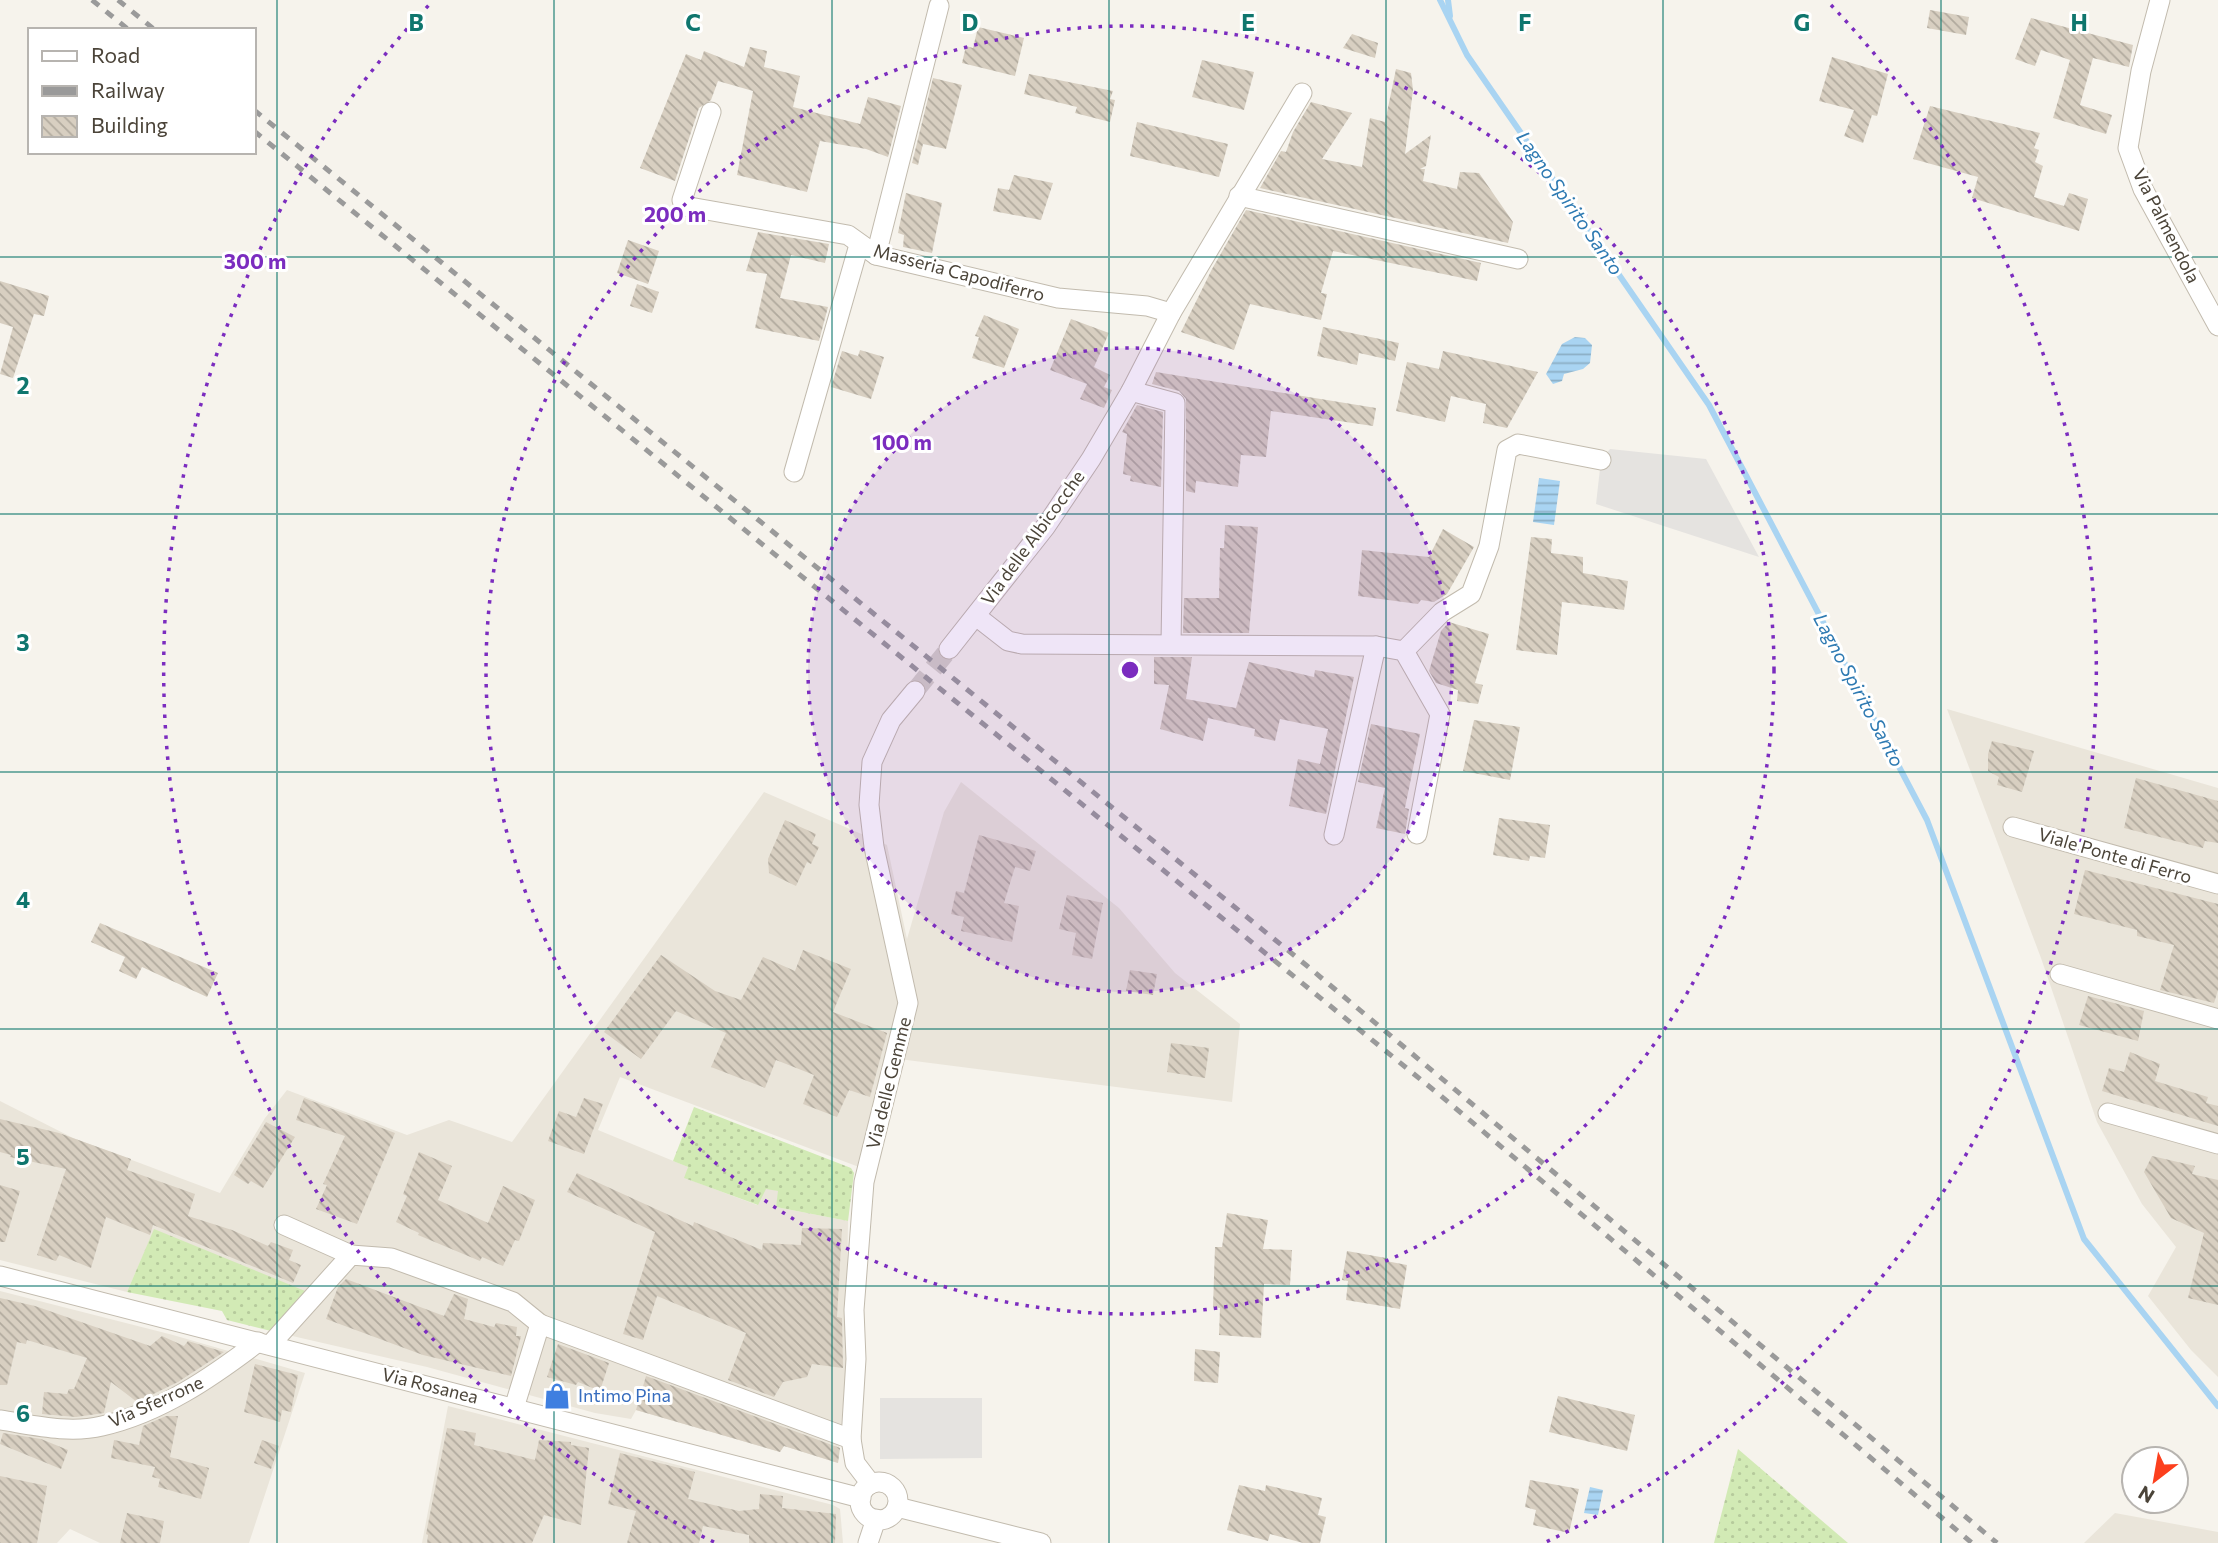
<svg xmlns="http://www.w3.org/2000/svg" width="2218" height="1543" viewBox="0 0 2218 1543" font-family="Commissioner,sans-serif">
	<defs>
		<pattern id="grass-dots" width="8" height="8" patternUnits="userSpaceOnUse" patternTransform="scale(1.75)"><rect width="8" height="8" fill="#d2eab5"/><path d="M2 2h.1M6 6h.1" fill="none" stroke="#b6ca9c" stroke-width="1.8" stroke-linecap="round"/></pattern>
		<pattern id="water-rules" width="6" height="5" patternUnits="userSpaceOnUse" patternTransform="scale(1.75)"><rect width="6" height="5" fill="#a9d4f2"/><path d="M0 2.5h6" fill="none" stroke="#8caec5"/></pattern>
		<pattern id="building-back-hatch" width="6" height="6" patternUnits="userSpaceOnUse" patternTransform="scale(1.75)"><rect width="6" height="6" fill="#d8cfc1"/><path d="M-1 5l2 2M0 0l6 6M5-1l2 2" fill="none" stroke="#b1aa9e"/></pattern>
	</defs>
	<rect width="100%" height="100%" fill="#f6f3ec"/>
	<g fill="#eae5da">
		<polygon points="1947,709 2218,788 2218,1377 2191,1350 2148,1296 2176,1247 2142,1204 2097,1122 2041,958"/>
		<polygon points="961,782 1119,908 1175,973 1240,1024 1232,1102 899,1059 875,1173 620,1077 598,1130 688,1167 685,1178 757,1205 766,1188 779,1191 776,1207 848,1221 846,1368 838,1463 784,1446 780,1452 636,1410 631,1419 595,1413 427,1367 275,1332 154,1230 127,1292 0,1260 0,1101 73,1138 220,1193 265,1118 287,1090 407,1135 449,1120 512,1142 764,792 887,845 907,939 944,812"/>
		<polygon points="0,1291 173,1335 305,1373 249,1543 100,1543 70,1529 57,1543 0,1543"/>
		<polygon points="448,1406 833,1505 840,1509 843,1543 422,1543"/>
		<polygon points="2115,1513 2218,1532 2218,1543 2084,1543"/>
	</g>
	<g fill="url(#grass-dots)">
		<polygon points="694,1107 851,1168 854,1173 848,1221 776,1207 778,1191 766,1189 758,1205 684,1178 688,1167 673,1161"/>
		<polygon points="154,1229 310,1293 275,1332 227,1320 222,1311 127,1292"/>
		<polygon points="1738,1449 1848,1543 1714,1543"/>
	</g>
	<g fill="#e5e3e0">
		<polygon points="1610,449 1706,459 1759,557 1596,504 1601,460"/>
		<polygon points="880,1398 982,1398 982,1458 880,1459"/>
	</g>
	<g fill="url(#water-rules)">
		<polygon points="1575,337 1585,338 1592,345 1590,363 1583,369 1564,374 1562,381 1553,384 1546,374 1562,344"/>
		<polygon points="1539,478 1560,481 1554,525 1533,522"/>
		<polygon points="1590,1487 1603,1490 1598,1515 1584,1513"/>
	</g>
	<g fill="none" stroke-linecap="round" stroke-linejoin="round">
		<g stroke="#a9d4f2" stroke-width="6">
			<polyline points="1440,0 1467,55 1709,405 1927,820 2084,1239 2218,1406"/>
			<polyline points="1448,0 1450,16"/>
		</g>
	</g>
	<g fill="url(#building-back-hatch)">
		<polygon points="1930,10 1969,17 1966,35 1927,28"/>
		<polygon points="2031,18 2133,45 2129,67 2093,58 2080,105 2112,115 2106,134 2053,118 2070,60 2041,50 2035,66 2015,59"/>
		<polygon points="978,27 1024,38 1015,76 962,63 966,46 973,48"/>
		<polygon points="1352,34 1378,43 1375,58 1343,48"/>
		<polygon points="750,47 767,51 764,67 800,76 793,107 860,124 868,97 901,106 888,157 866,149 820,141 807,192 737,175 753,91 718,81 711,100 699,108 675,181 640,168 686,54 701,60 704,51 744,67"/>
		<polygon points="1832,57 1888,74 1877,116 1872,115 1863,143 1844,136 1854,110 1819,101"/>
		<polygon points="1202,60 1254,72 1244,110 1192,97"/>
		<polygon points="1396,69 1411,73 1413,90 1405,154 1431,135 1426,166 1420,169 1425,169 1423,181 1457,189 1460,172 1479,173 1513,222 1508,243 1260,188 1281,151 1286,152 1293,132 1311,102 1352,113 1322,159 1362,167 1370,118 1385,122"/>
		<polygon points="1029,74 1113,91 1110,99 1115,100 1110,122 1075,113 1077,107 1024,94"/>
		<polygon points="933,78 962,85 946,149 923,144 918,165 912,163"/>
		<polygon points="1930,106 2040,133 2034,148 2039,150 2035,162 2043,166 2034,197 2064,206 2069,193 2088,199 2079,231 1972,198 1978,177 1913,159"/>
		<polygon points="1137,122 1228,144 1219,177 1130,156"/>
		<polygon points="1014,175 1053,183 1041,220 993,211 998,188 1009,190"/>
		<polygon points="906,193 942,203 932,253 903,247 904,235 898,233"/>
		<polygon points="1246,210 1481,263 1477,281 1333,251 1321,293 1327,294 1321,320 1250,304 1234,350 1181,332 1212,269"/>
		<polygon points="758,232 829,244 825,263 791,255 780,298 828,307 819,341 755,328 767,274 746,271"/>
		<polygon points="628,240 659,251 648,284 617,273"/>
		<polygon points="0,281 49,296 44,316 34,314 13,378 0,374 13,327 0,323"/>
		<polygon points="637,284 659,292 652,313 630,306"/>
		<polygon points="984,315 1019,329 1004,368 972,358 979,337 975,336"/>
		<polygon points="1071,319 1109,333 1094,367 1110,375 1104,387 1112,390 1104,408 1080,399 1087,384 1050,370"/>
		<polygon points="1323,327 1399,343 1395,361 1359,353 1357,365 1317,356"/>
		<polygon points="860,350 884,357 871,399 831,387 842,351 858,356"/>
		<polygon points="1443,351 1538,372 1507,428 1483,423 1486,404 1451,396 1445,422 1396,411 1407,362 1439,369"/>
		<polygon points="1156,372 1376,408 1373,426 1271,411 1266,457 1241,455 1238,487 1196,481 1195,493 1186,491 1186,399 1179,391 1152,384"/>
		<polygon points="1137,405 1163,412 1161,487 1130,481 1131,476 1123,474 1127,434 1122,432"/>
		<polygon points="1225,525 1258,527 1249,633 1183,633 1184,598 1219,598 1220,548 1224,548"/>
		<polygon points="1443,529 1474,547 1447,594 1434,602 1421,600 1418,604 1358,596 1362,550 1429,557"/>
		<polygon points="1531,537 1552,539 1551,553 1583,557 1583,573 1628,581 1624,610 1562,602 1557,655 1516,650"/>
		<polygon points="1449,622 1489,634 1475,683 1483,685 1478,704 1457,701 1458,690 1436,683 1429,671 1441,631"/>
		<polygon points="1154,657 1192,657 1186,699 1236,708 1249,662 1314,677 1315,670 1354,677 1326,814 1289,806 1298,759 1320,764 1328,729 1280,719 1275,741 1254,736 1255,729 1208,718 1203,741 1160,729 1169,685 1154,684"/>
		<polygon points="1474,720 1520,727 1510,780 1463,771"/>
		<polygon points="1371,724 1420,734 1405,808 1409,809 1405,834 1376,828 1385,788 1358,782"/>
		<polygon points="1992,741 2034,751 2022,792 1997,785 1999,777 1988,771 1988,754"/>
		<polygon points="2136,778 2218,801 2218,843 2205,841 2203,848 2124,828"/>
		<polygon points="1499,818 1550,825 1545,858 1530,856 1529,861 1493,855"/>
		<polygon points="785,820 816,834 812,844 819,847 811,864 807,862 796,886 769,873 768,859"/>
		<polygon points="979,835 1036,851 1030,871 1015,867 1004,903 1019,906 1012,942 961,931 964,917 951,914 956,891 964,893"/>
		<polygon points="2085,870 2218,904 2218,990 2214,1003 2160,990 2174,945 2137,936 2137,930 2074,914"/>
		<polygon points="1067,895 1103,903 1092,959 1072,955 1076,933 1059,929"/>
		<polygon points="100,923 218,973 207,997 142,967 136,979 119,971 125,957 91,942"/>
		<polygon points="803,950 851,969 833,1012 887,1033 870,1097 849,1090 837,1117 803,1104 814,1075 776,1060 765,1088 711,1067 726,1033 676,1011 641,1059 604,1032 661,955 715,991 741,1000 763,957 795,971"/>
		<polygon points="1130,970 1157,974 1153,995 1126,991"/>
		<polygon points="2088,996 2144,1011 2138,1041 2079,1025"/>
		<polygon points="1171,1043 1209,1048 1205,1078 1167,1072"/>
		<polygon points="2130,1052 2160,1064 2155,1081 2208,1097 2206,1103 2218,1106 2218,1126 2102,1091 2109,1068 2124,1072"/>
		<polygon points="304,1098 395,1133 357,1224 316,1209 327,1185 323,1184 345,1136 296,1120"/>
		<polygon points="584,1098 603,1104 584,1154 548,1141 559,1111 576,1117"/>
		<polygon points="0,1119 59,1133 131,1159 127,1170 195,1194 188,1216 232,1230 268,1246 271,1242 293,1250 289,1260 301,1265 293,1283 153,1225 150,1235 106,1217 91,1268 59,1255 56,1261 37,1255 66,1169 10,1157 11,1155 0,1152"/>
		<polygon points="266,1122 295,1137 263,1188 251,1181 248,1184 234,1175"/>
		<polygon points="419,1152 452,1166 438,1200 488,1223 503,1186 535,1200 519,1241 515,1240 503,1266 482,1257 480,1261 418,1235 419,1233 396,1222 407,1196 403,1194"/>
		<polygon points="2152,1156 2195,1166 2192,1174 2218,1180 2218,1305 2188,1298 2204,1233 2171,1218 2144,1172"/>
		<polygon points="577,1173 693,1226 694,1222 762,1250 763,1243 801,1245 802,1228 842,1229 837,1317 842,1318 843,1368 812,1364 807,1377 783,1382 774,1397 728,1380 746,1333 657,1296 643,1340 623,1334 655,1232 567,1192"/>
		<polygon points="0,1185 20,1191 5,1242 0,1242"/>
		<polygon points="1227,1213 1268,1220 1263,1249 1292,1250 1290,1285 1264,1284 1261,1338 1219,1335 1220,1308 1213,1307 1215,1247 1222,1247"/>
		<polygon points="1347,1251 1386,1258 1386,1261 1407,1265 1400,1309 1346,1300 1348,1281 1342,1280"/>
		<polygon points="346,1279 444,1316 454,1294 468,1299 464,1319 494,1327 496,1323 517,1327 516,1336 521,1336 511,1376 423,1355 326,1319 338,1287"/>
		<polygon points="0,1298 35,1306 150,1346 162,1336 184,1346 188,1341 224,1352 178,1382 137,1402 111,1382 104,1413 76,1417 42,1414 44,1392 67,1394 69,1389 74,1389 87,1358 27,1340 26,1344 17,1342 7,1385 0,1385"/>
		<polygon points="558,1344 609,1363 600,1391 578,1382 576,1385 547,1377"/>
		<polygon points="1195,1349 1220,1352 1218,1383 1194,1381"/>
		<polygon points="255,1364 298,1375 291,1412 282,1410 280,1422 244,1412"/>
		<polygon points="646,1376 840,1448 838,1463 784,1446 780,1452 636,1410"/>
		<polygon points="1558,1396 1635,1415 1627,1451 1549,1432"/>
		<polygon points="166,1416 178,1416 170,1457 209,1468 201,1499 158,1487 160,1479 152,1477 155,1467 111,1458 114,1440 139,1445 143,1426"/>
		<polygon points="447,1428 476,1433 474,1445 535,1460 539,1440 571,1442 571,1445 589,1448 581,1525 544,1515 532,1543 427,1543 428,1535 426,1534"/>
		<polygon points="3,1433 41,1439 68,1450 61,1469 0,1444"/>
		<polygon points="262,1440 279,1446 271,1469 254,1463"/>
		<polygon points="620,1453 695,1472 688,1499 739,1511 759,1509 760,1494 783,1496 782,1508 836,1514 835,1543 749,1543 749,1535 703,1526 699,1543 627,1543 636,1511 608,1504"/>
		<polygon points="0,1476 47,1486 37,1543 0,1543"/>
		<polygon points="1530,1480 1579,1489 1569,1533 1533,1525 1536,1510 1525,1507"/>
		<polygon points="1239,1485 1265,1491 1266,1485 1322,1498 1318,1515 1326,1517 1320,1543 1303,1543 1270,1534 1268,1541 1227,1530"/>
		<polygon points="127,1513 164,1521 160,1543 120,1543"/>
	</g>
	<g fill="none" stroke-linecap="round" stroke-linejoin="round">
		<polyline stroke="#d4d0c8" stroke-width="19" stroke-dasharray="19 10" stroke-linecap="butt" points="915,691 949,649"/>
		<g stroke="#c2bbae" stroke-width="21">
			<g id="street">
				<polyline points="2160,0 2141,71 2128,148 2143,189 2218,326"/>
				<polyline points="711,112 682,200 684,206 848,235 876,255 1058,298 1147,306 1171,313"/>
				<polyline points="1239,196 1518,259"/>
				<polyline points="876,255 939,6"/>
				<polyline points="1131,391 1175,403 1171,644"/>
				<polyline points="794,472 859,245"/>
				<polyline points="976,616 1008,641 1022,644 1376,646 1404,651 1440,714 1417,834"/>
				<polyline points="949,649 1046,526 1091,459 1131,391 1171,313 1302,93"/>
				<polyline points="1404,651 1442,612 1471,594 1489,546 1507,450 1518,444 1601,460"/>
				<polyline points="2013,827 2218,884"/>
				<polyline points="1334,835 1376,646"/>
				<polyline points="2060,974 2218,1019"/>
				<polyline points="2108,1113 2218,1144"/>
				<polyline points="284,1225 351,1255"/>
				<polyline points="0,1276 861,1498"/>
				<polyline points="270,1345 351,1255 391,1258 513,1302 540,1324"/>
				<polyline points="514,1408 540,1324 851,1439"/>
				<path d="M 0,1420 C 33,1425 69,1434 102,1426 C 160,1413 212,1377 258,1342"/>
				<circle cx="879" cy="1501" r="19"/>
				<polyline points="871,1484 855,1463 851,1439 856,1359 854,1310 864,1182 908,1003 874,847 869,805 872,762 891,720 915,691"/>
				<polyline points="897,1507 1041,1543"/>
				<polyline points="868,1543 876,1519"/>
			</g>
		</g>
		<use href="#street" stroke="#fff" stroke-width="19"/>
		<g stroke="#9a9a9a" stroke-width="5" stroke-dasharray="9 9" stroke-linecap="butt">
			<polyline points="92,0 129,30"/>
			<polyline points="118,0 155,30"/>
			<polyline points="254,110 1306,965 1997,1543"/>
			<polyline points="254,131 1441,1096 1972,1543"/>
		</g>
	</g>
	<path fill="none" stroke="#0f766e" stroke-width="2" stroke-opacity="0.55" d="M 277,0 L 277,1543M 554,0 L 554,1543M 832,0 L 832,1543M 1109,0 L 1109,1543M 1386,0 L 1386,1543M 1663,0 L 1663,1543M 1941,0 L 1941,1543M 0,257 L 2218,257M 0,514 L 2218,514M 0,772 L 2218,772M 0,1029 L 2218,1029M 0,1286 L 2218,1286"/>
	<circle cx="1130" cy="670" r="322" fill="#7b2cbf" fill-opacity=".12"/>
	<g fill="none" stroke="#7b2cbf" stroke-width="3.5" stroke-dasharray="3.5 7">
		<circle cx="1130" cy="670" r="322"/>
		<circle cx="1130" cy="670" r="644"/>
		<path d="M714 1542A966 966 0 0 1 429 5M1831 5A966 966 0 0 1 1546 1542"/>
	</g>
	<defs>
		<g id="shop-bare" transform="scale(2.1)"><path d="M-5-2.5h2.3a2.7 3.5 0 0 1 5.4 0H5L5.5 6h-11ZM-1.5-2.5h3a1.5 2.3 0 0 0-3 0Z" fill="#3f7fe0" stroke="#fff" stroke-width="2.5" paint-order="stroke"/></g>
	</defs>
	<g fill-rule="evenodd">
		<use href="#shop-bare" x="557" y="1396"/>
	</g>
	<g text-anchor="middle" stroke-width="6" stroke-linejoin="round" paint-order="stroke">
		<g font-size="18" fill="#4b4439" stroke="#fff">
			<text transform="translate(2166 226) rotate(63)" y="6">Via Palmendola</text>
			<text transform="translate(959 273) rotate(15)" y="6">Masseria Capodiferro</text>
			<text transform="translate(1033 538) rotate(-54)" y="6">Via delle Albicocche</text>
			<text transform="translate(2115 856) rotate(16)" y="6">Viale Ponte di Ferro</text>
			<text transform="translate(889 1083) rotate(-76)" y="6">Via delle Gemme</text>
			<text transform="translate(430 1386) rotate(14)" y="6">Via Rosanea</text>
			<text transform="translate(156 1402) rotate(-24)" y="6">Via Sferrone</text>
		</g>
		<g font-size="18" fill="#366cbe" stroke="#fff" text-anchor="start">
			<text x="578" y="1402">Intimo Pina</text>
		</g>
		<g font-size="19" font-style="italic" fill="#2e7ab2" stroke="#fff">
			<text transform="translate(1570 203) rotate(55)" y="7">Lagno Spirito Santo</text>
			<text transform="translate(1859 690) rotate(62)" y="7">Lagno Spirito Santo</text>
		</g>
	</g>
	<g font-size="23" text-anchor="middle" font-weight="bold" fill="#0f766e" stroke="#fff" stroke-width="6" stroke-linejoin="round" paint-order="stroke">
		<text x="416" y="31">B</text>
		<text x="693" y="31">C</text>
		<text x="970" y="31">D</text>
		<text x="1248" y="31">E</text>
		<text x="1525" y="31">F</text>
		<text x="1802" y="31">G</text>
		<text x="2079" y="31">H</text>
		<text x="23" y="394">2</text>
		<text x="23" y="651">3</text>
		<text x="23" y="908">4</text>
		<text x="23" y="1165">5</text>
		<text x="23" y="1422">6</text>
	</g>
	<circle cx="1130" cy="670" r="10" fill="#7b2cbf" stroke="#fff" stroke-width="3.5"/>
	<g font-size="21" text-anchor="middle" font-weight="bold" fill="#7b2cbf" stroke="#fff" stroke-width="6" stroke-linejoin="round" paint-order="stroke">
		<text x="675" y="222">200 m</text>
		<text x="255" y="269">300 m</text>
		<text x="902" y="450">100 m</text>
	</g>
	<rect x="28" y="28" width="228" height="126" fill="#ffffff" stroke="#b7b4b0" stroke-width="2"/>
	<rect x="42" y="51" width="35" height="10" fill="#ffffff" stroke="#b7b4b0" stroke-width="2"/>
	<text x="91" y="63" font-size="21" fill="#4b4439">Road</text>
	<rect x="42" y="86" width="35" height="10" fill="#9a9a9a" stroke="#b7b4b0" stroke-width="2"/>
	<text x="91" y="98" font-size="21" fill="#4b4439">Railway</text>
	<rect x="42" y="116" width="35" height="21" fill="url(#building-back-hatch)" stroke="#b7b4b0" stroke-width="2"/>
	<text x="91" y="133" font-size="21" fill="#4b4439">Building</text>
	<g transform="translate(2155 1480) rotate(211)"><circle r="33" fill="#ffffff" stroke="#b7b4b0" stroke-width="2"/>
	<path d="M0-5L12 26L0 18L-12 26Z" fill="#fc3f1d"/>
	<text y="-10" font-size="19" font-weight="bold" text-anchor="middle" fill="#4b4439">N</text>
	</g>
</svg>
